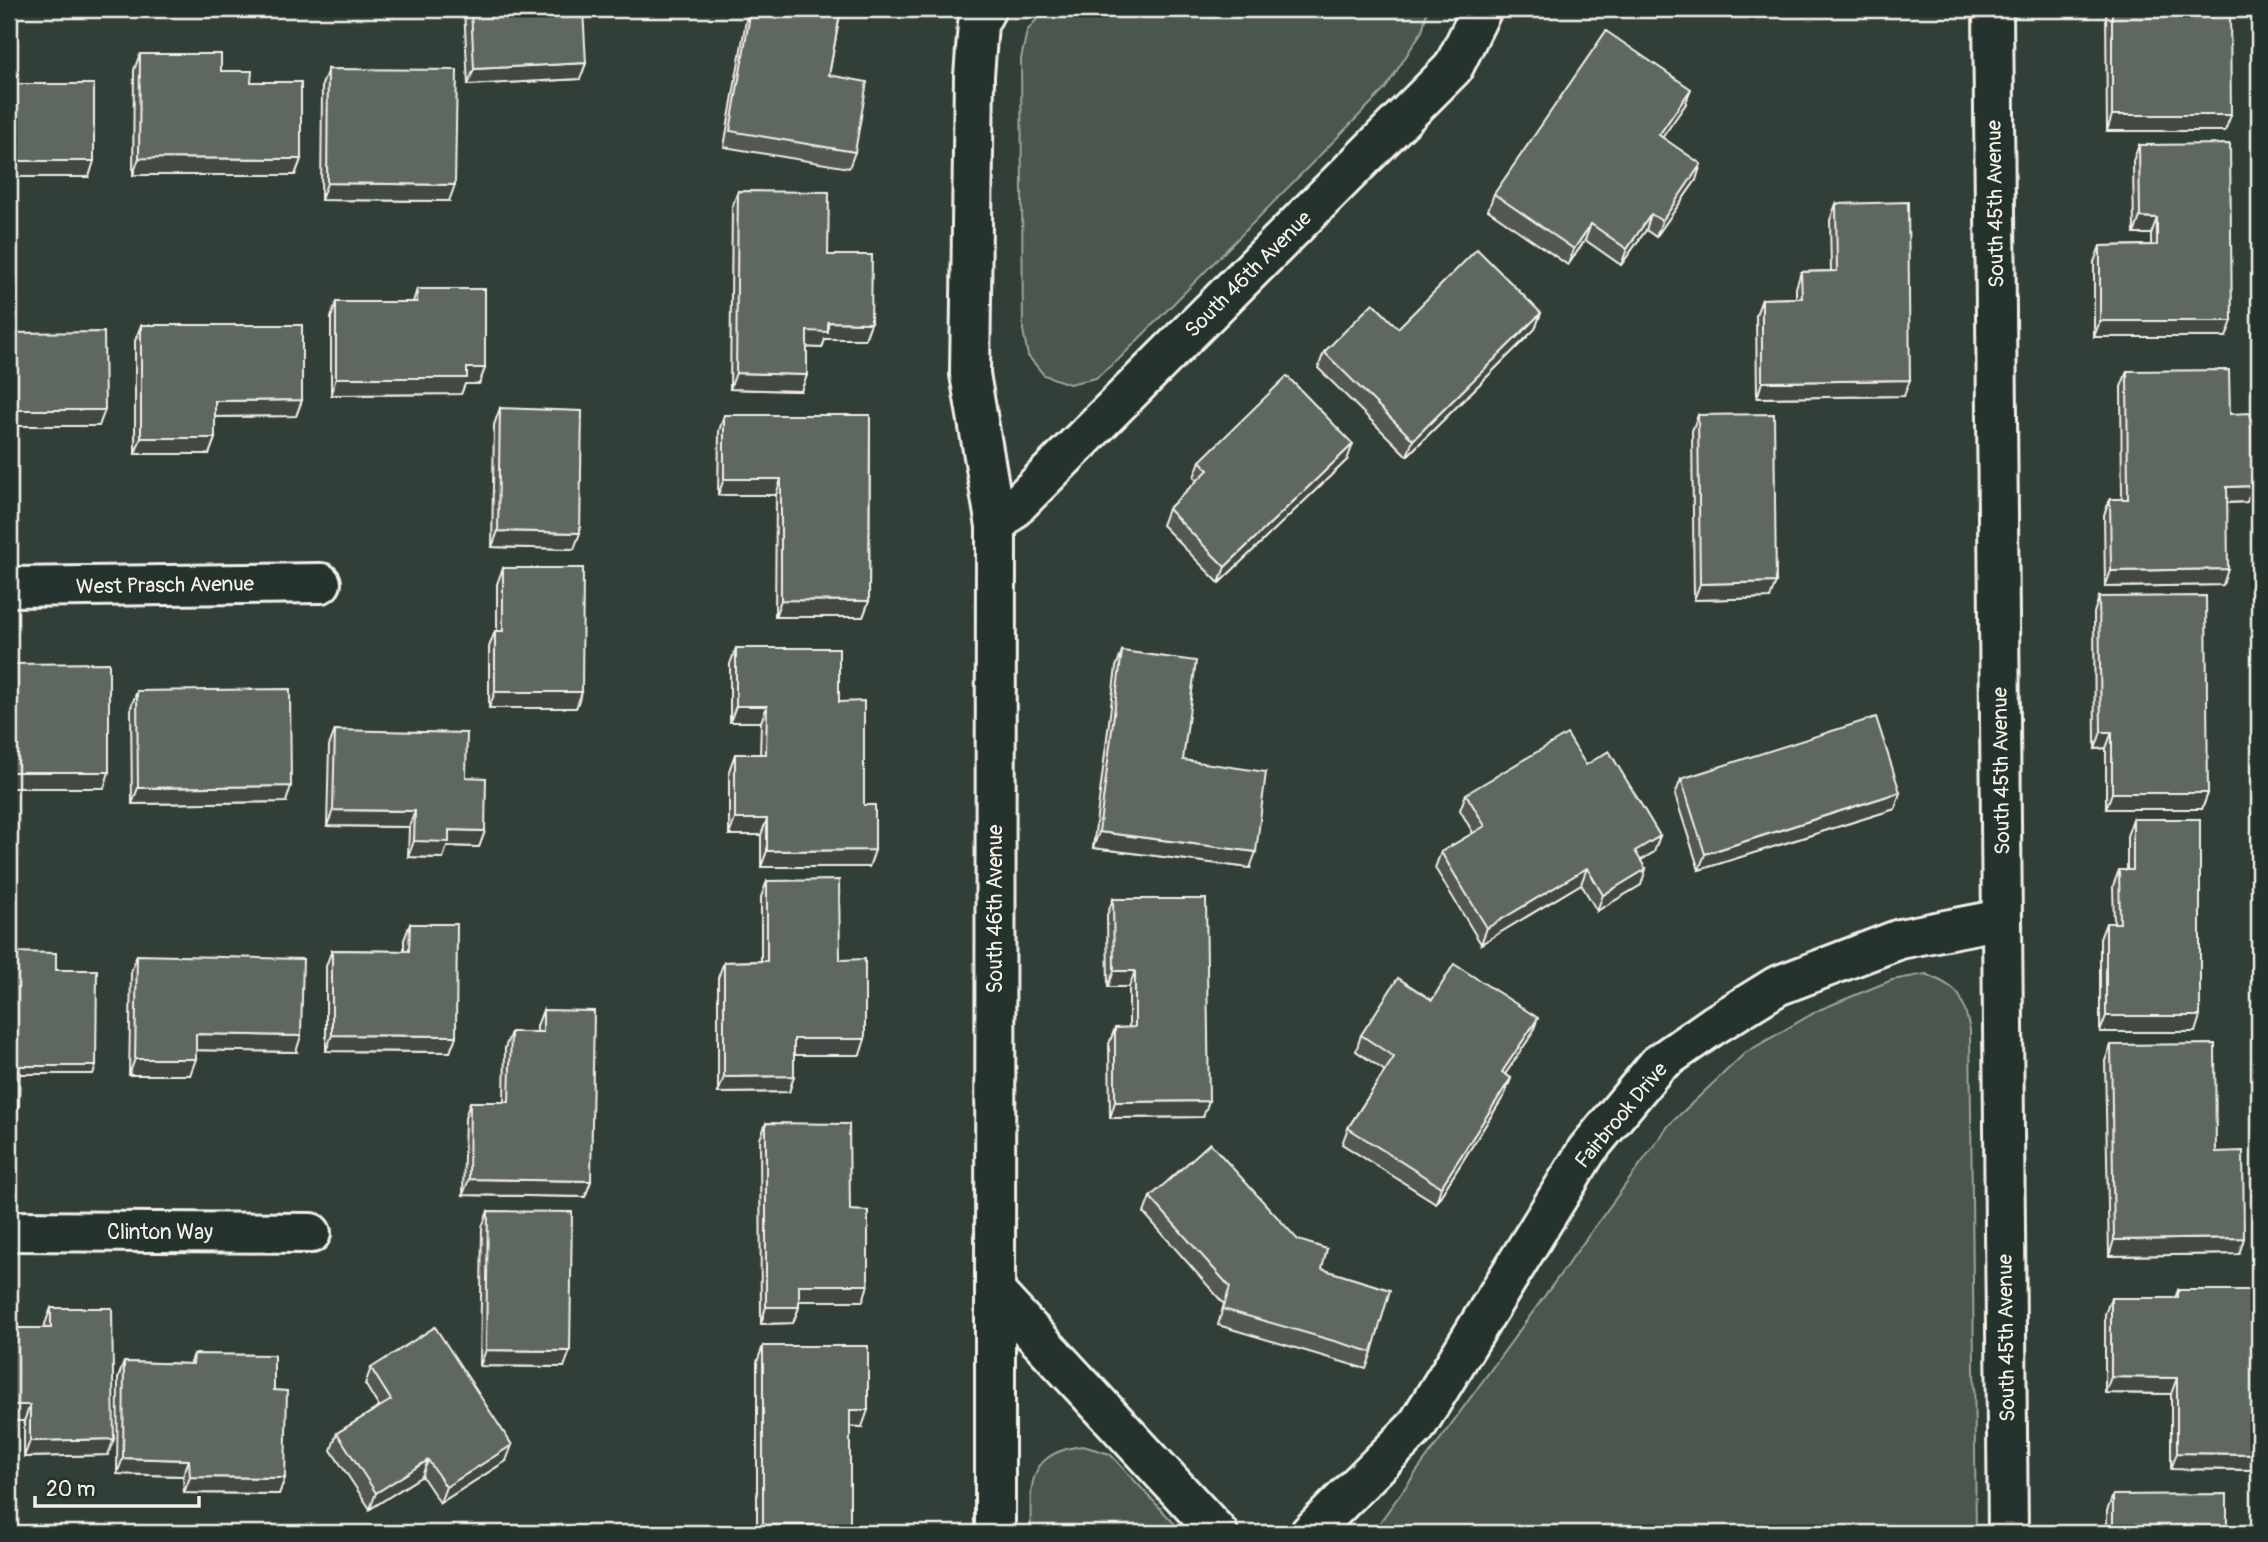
<svg xmlns="http://www.w3.org/2000/svg" width="2268" height="1542" viewBox="0 0 2268 1542" font-family="Pangolin,sans-serif">
	<rect width="100%" height="100%" fill="#323e38"/>
	<filter id="ink" filterUnits="userSpaceOnUse"><feTurbulence type="fractalNoise" baseFrequency=".0143" numOctaves="2"/><feDisplacementMap in="SourceGraphic" scale="14" xChannelSelector="R" yChannelSelector="G"/><feConvolveMatrix kernelMatrix="1 2 1 2 8 2 1 2 1" color-interpolation-filters="sRGB"/></filter>
	<g filter="url(#ink)">
		<g fill="#4c564f" stroke="#a0a49c" stroke-width="2">
			<polygon points="1045,9 1425,9 1427,12 1422,31 1385,89 1118,360 1096,378 1069,384 1044,375 1028,356 1023,330 1021,59 1027,31"/>
			<path d="M 1926,974 C 1961,990 1961,992 1970,1030 L 1976,1533 L 1372,1533 L 1669,1125 L 1745,1053 L 1819,1010 L 1892,980 Z"/>
			<path d="M 1083,1446 L 1110,1454 L 1183,1533 L 1031,1533 C 1030,1486 1026,1452 1083,1446 Z"/>
		</g>
		<g fill="none" stroke-linecap="round" stroke-linejoin="round">
			<g stroke="#f4f1e8" stroke-width="44">
				<g id="minor">
					<polyline points="986,9 978,24 974,76 970,374 996,526"/>
					<polyline points="1993,9 2008,1533"/>
					<polyline points="9,587 321,583"/>
					<polyline points="9,1231 311,1233"/>
					<polyline points="995,1292 995,1533"/>
					<polyline points="1218,1533 995,1292 996,526 1453,68 1482,9"/>
					<polyline points="1310,1533 1416,1427 1587,1150 1658,1064 1714,1025 1777,986 1900,939 2002,919"/>
				</g>
			</g>
			<use href="#minor" stroke="#26332d" stroke-width="38"/>
		</g>
		<g fill="#525953" stroke="#f4f1e8" stroke-width="2">
			<polygon points="464,9 558,9 586,63 580,79 468,85"/>
			<polygon points="748,9 841,9 829,75 855,152 849,168 724,147"/>
			<polygon points="2106,9 2230,9 2225,131 2107,131"/>
			<polygon points="140,54 221,71 301,159 295,175 133,175 134,70"/>
			<polygon points="328,69 449,201 321,200 322,85"/>
			<polygon points="1685,105 1662,137 1696,180 1656,237 1646,230 1621,265 1585,240 1568,265 1488,210 1494,194"/>
			<polygon points="2139,145 2226,337 2094,337 2094,262 2100,246 2151,245 2151,234 2134,234 2133,161"/>
			<polygon points="738,191 828,255 871,323 865,339 825,339 822,348 807,347 807,375 801,391 730,389 732,207"/>
			<polygon points="1836,204 1904,396 1757,398 1756,315 1762,299 1796,298 1796,288 1801,272 1831,271 1830,220"/>
			<polygon points="417,289 485,368 479,384 465,384 461,394 331,395 331,318 336,302 413,302"/>
			<polygon points="1541,313 1535,329 1407,456 1318,368 1324,352 1398,328"/>
			<polygon points="141,325 302,400 296,416 215,417 215,438 209,454 135,454 135,341"/>
			<polygon points="2127,371 2230,414 2253,486 2247,502 2227,503 2223,585 2105,587 2104,515 2110,499 2122,499 2121,387"/>
			<polygon points="500,408 574,549 492,547 494,425"/>
			<polygon points="724,415 870,415 869,601 863,617 775,617 776,495 718,495 719,431"/>
			<polygon points="1698,415 1770,598 1694,600 1692,431"/>
			<polygon points="1347,460 1219,583 1162,525 1168,509 1197,481 1194,477 1200,461"/>
			<polygon points="503,568 582,692 576,708 489,708 489,647 495,631 497,631 497,584"/>
			<polygon points="2099,597 2208,793 2202,809 2106,809 2106,748 2095,749 2094,613"/>
			<polygon points="736,648 839,702 875,850 869,867 761,867 761,835 729,835 729,771 735,754 760,754 761,722 730,722 730,664"/>
			<polygon points="1122,651 1183,760 1250,868 1093,848 1116,667"/>
			<polygon points="137,691 286,802 132,804 131,707"/>
			<polygon points="335,730 466,777 485,831 479,847 447,846 443,858 408,857 409,827 327,826 329,746"/>
			<polygon points="1586,765 1654,852 1641,860 1641,885 1597,911 1581,884 1481,944 1435,868 1441,852 1473,833 1460,810 1466,794"/>
			<polygon points="1681,779 1900,792 1895,809 1699,870 1675,795"/>
			<polygon points="2133,819 2195,1032 2100,1032 2100,939 2106,923 2114,923 2113,886 2119,870 2127,870 2127,836"/>
			<polygon points="767,881 840,960 860,1055 794,1055 794,1076 789,1092 718,1093 718,978 724,962 761,961 761,897"/>
			<polygon points="1113,899 1203,1117 1110,1118 1109,1044 1115,1028 1129,1028 1129,987 1108,987 1107,915"/>
			<polygon points="410,924 456,1036 450,1052 326,1051 326,966 332,950 404,951 404,940"/>
			<polygon points="137,955 296,1052 196,1050 190,1075 129,1075 131,972"/>
			<polygon points="1432,1000 1532,1034 1505,1074 1511,1078 1505,1094 1436,1203 1342,1144 1348,1128 1385,1071 1356,1051 1361,1035"/>
			<polygon points="543,1010 591,1181 585,1197 463,1195 465,1118 470,1102 504,1102 505,1048 511,1032 537,1032 537,1026"/>
			<polygon points="2111,1045 2216,1152 2244,1238 2239,1254 2109,1256 2105,1061"/>
			<polygon points="766,1123 850,1210 863,1301 799,1301 799,1307 793,1323 761,1324 760,1139"/>
			<polygon points="1150,1197 1322,1269 1372,1352 1366,1369 1218,1325 1224,1304 1144,1213"/>
			<polygon points="488,1211 564,1367 480,1366 482,1227"/>
			<polygon points="2178,1290 2259,1470 2171,1469 2171,1394 2105,1393 2105,1314 2111,1298 2175,1298"/>
			<polygon points="51,1308 114,1439 108,1455 24,1457 24,1421 45,1324"/>
			<polygon points="763,1346 862,1427 850,1426 847,1533 757,1533 757,1362"/>
			<polygon points="194,1354 274,1390 285,1478 279,1494 184,1493 183,1476 117,1474 118,1378 124,1362 190,1364"/>
			<polygon points="371,1368 506,1461 440,1503 422,1476 370,1509 331,1450 337,1433 379,1407 365,1384"/>
			<polygon points="2113,1495 2227,1533 2107,1533 2107,1511"/>
		</g>
		<g fill="#424944" stroke="#f4f1e8" stroke-width="2">
			<polygon points="586,63 580,79 468,85 474,69"/>
			<polygon points="1691,89 1685,105 1653,151 1659,135"/>
			<polygon points="2112,115 2231,115 2225,131 2107,131"/>
			<polygon points="139,158 301,159 295,175 133,175"/>
			<polygon points="9,161 94,161 89,177 9,177"/>
			<polygon points="1701,164 1696,180 1656,237 1662,221"/>
			<polygon points="327,183 455,185 449,201 321,200"/>
			<polygon points="1651,214 1646,230 1621,265 1627,249"/>
			<polygon points="2140,217 2157,218 2151,234 2134,234"/>
			<polygon points="1591,224 1585,240 1568,265 1574,249"/>
			<polygon points="1541,313 1535,329 1407,456 1413,440"/>
			<polygon points="2100,321 2232,321 2226,337 2094,337"/>
			<polygon points="828,322 871,323 865,339 825,339 822,348 801,347 807,331"/>
			<polygon points="467,368 485,368 479,384 465,384 461,394 331,395 336,378"/>
			<polygon points="736,373 807,375 801,391 730,389"/>
			<polygon points="1910,380 1904,396 1757,398 1762,382"/>
			<polygon points="302,400 296,416 209,417 215,401"/>
			<polygon points="9,410 105,410 99,426 9,426"/>
			<polygon points="141,438 215,438 209,454 135,454"/>
			<polygon points="1353,444 1347,460 1219,583 1225,567"/>
			<polygon points="724,479 781,479 776,495 718,495"/>
			<polygon points="2253,486 2247,502 2221,503 2227,487"/>
			<polygon points="498,531 580,533 574,549 492,547"/>
			<polygon points="2228,569 2223,585 2105,587 2111,571"/>
			<polygon points="1776,582 1770,598 1694,600 1700,584"/>
			<polygon points="781,600 869,601 863,617 775,617"/>
			<polygon points="495,692 582,692 576,708 489,708"/>
			<polygon points="736,706 767,706 761,722 730,722"/>
			<polygon points="2101,732 2112,732 2106,748 2095,749"/>
			<polygon points="9,772 109,772 104,788 9,788"/>
			<polygon points="291,786 286,802 132,804 138,788"/>
			<polygon points="1900,792 1895,809 1699,870 1705,854"/>
			<polygon points="2112,793 2208,793 2202,809 2106,809"/>
			<polygon points="333,810 415,811 409,827 327,826"/>
			<polygon points="735,819 767,819 761,835 729,835"/>
			<polygon points="449,830 485,831 479,847 447,846 443,858 408,857 414,841"/>
			<polygon points="1099,832 1256,852 1250,868 1093,848"/>
			<polygon points="1660,836 1654,852 1630,867 1635,851"/>
			<polygon points="875,850 869,867 761,867 767,851"/>
			<polygon points="1587,868 1581,884 1481,944 1487,928"/>
			<polygon points="1646,869 1641,885 1597,911 1603,895"/>
			<polygon points="1114,971 1135,971 1129,987 1108,987"/>
			<polygon points="2106,1016 2200,1016 2195,1032 2100,1032"/>
			<polygon points="1538,1018 1532,1034 1496,1088 1502,1072"/>
			<polygon points="196,1034 301,1036 296,1052 191,1050"/>
			<polygon points="332,1035 456,1036 450,1052 326,1051"/>
			<polygon points="794,1039 865,1039 860,1055 789,1055"/>
			<polygon points="135,1059 196,1059 190,1075 129,1075"/>
			<polygon points="20,1066 96,1066 93,1074 17,1074"/>
			<polygon points="794,1076 789,1092 718,1093 724,1077"/>
			<polygon points="1511,1078 1505,1094 1436,1203 1441,1187"/>
			<polygon points="1209,1101 1203,1117 1110,1118 1115,1102"/>
			<polygon points="9,1105 19,1105 16,1113 9,1113"/>
			<polygon points="469,1179 591,1181 585,1197 463,1195"/>
			<polygon points="2244,1238 2239,1254 2109,1256 2114,1240"/>
			<polygon points="799,1285 868,1285 863,1301 793,1301"/>
			<polygon points="766,1307 799,1307 793,1323 761,1324"/>
			<polygon points="486,1350 570,1351 564,1367 480,1366"/>
			<polygon points="2111,1377 2177,1378 2171,1394 2105,1393"/>
			<polygon points="9,1405 30,1405 24,1421 9,1421"/>
			<polygon points="850,1410 868,1410 862,1427 844,1426"/>
			<polygon points="114,1439 108,1455 24,1457 30,1441"/>
			<polygon points="512,1445 506,1461 440,1503 446,1487"/>
			<polygon points="2177,1453 2259,1454 2259,1470 2171,1469"/>
			<polygon points="123,1458 189,1460 183,1476 117,1474"/>
			<polygon points="428,1460 422,1476 370,1509 376,1493"/>
			<polygon points="190,1477 285,1478 279,1494 184,1493"/>
			<polygon points="763,1525 850,1525 847,1533 760,1533"/>
		</g>
		<g fill="#5f6861" stroke="#f4f1e8" stroke-width="2">
			<polygon points="471,9 558,9 558,10 583,9 586,63 474,69"/>
			<polygon points="751,9 841,9 829,75 867,82 855,152 730,131"/>
			<polygon points="2112,9 2230,9 2231,115 2112,115"/>
			<polygon points="9,25 13,25 13,84 94,84 94,161 9,161"/>
			<polygon points="1606,31 1691,89 1659,135 1701,164 1662,221 1651,214 1627,249 1591,224 1574,249 1494,194"/>
			<polygon points="140,54 221,54 221,71 252,71 251,82 301,82 301,159 139,158"/>
			<polygon points="328,69 457,70 455,185 327,183"/>
			<polygon points="2230,144 2232,321 2100,321 2100,246 2157,245 2157,218 2140,217 2139,145"/>
			<polygon points="738,191 829,192 828,255 872,255 871,323 828,322 828,332 807,331 807,375 736,373"/>
			<polygon points="1908,202 1910,380 1762,382 1762,299 1802,298 1801,272 1837,271 1836,204"/>
			<polygon points="1477,249 1541,313 1413,440 1324,352 1373,303 1398,328"/>
			<polygon points="417,289 485,289 485,368 467,368 467,378 336,378 336,302 417,302"/>
			<polygon points="141,325 302,325 302,400 215,401 215,438 141,438"/>
			<polygon points="104,332 105,410 9,410 9,333"/>
			<polygon points="2229,370 2230,414 2251,413 2253,486 2227,487 2228,569 2111,571 2110,499 2128,499 2127,371"/>
			<polygon points="1287,376 1353,444 1225,567 1168,509 1208,470 1200,461"/>
			<polygon points="500,408 582,411 580,533 498,531"/>
			<polygon points="1774,414 1776,582 1700,584 1698,415"/>
			<polygon points="724,415 870,415 869,601 781,600 781,479 724,479"/>
			<polygon points="503,568 583,568 582,692 495,692 495,631 503,631"/>
			<polygon points="2206,596 2208,793 2112,793 2112,732 2101,732 2099,597"/>
			<polygon points="736,648 839,648 839,702 864,701 864,805 875,805 875,850 767,851 767,819 735,819 735,754 766,754 767,706 736,706"/>
			<polygon points="1122,651 1196,661 1183,760 1266,772 1256,852 1099,832"/>
			<polygon points="109,663 109,772 9,772 9,664"/>
			<polygon points="290,689 291,786 138,788 137,691"/>
			<polygon points="1876,717 1900,792 1705,854 1681,779"/>
			<polygon points="335,730 467,733 466,777 486,778 485,831 449,830 449,842 414,841 415,811 333,810"/>
			<polygon points="1567,734 1586,765 1609,751 1660,836 1635,851 1646,869 1603,895 1587,868 1487,928 1441,852 1485,826 1466,794"/>
			<polygon points="2133,819 2200,819 2200,1016 2106,1016 2106,923 2120,923 2119,870 2133,870"/>
			<polygon points="839,880 840,960 865,959 865,1039 794,1039 794,1076 724,1077 724,962 767,961 767,881"/>
			<polygon points="1113,899 1206,899 1209,1101 1115,1102 1115,1028 1135,1027 1135,971 1114,971"/>
			<polygon points="410,924 457,924 456,1036 332,1035 332,950 409,951"/>
			<polygon points="9,952 56,953 56,970 97,970 96,1066 20,1066 19,1105 9,1105"/>
			<polygon points="137,955 303,959 301,1036 196,1034 196,1059 135,1059"/>
			<polygon points="1454,964 1538,1018 1502,1072 1511,1078 1441,1187 1348,1128 1394,1057 1361,1035 1398,978 1432,1000"/>
			<polygon points="543,1010 594,1011 591,1181 469,1179 470,1102 509,1102 511,1032 543,1032"/>
			<polygon points="2215,1044 2216,1152 2243,1151 2244,1238 2114,1240 2111,1045"/>
			<polygon points="766,1123 849,1124 850,1210 868,1211 868,1285 799,1285 799,1307 766,1307"/>
			<polygon points="1210,1143 1298,1240 1327,1249 1322,1269 1390,1290 1372,1352 1223,1309 1230,1287 1150,1197"/>
			<polygon points="488,1211 572,1212 570,1351 486,1350"/>
			<polygon points="2178,1290 2259,1290 2259,1454 2177,1453 2177,1378 2111,1377 2111,1298 2178,1298"/>
			<polygon points="51,1308 112,1308 114,1439 30,1441 30,1405 9,1405 9,1328 51,1328"/>
			<polygon points="435,1327 512,1445 446,1487 428,1460 376,1493 337,1433 391,1400 371,1368"/>
			<polygon points="763,1346 868,1346 868,1410 850,1410 850,1525 763,1525"/>
			<polygon points="194,1354 274,1355 274,1390 287,1391 285,1478 190,1477 189,1460 123,1458 124,1362 193,1364"/>
			<polygon points="2227,1494 2227,1533 2113,1533 2113,1495"/>
		</g>
	</g>
	<g text-anchor="middle" stroke-width="5" stroke-linejoin="round" paint-order="stroke">
		<g font-size="21" fill="#f4f1e8" stroke="#26332d">
			<text transform="translate(1995 204) rotate(-91)" y="7">South 45th Avenue</text>
			<text transform="translate(1248 274) rotate(-45)" y="7">South 46th Avenue</text>
			<text transform="translate(165 585) rotate(-1)" y="7">West Prasch Avenue</text>
			<text transform="translate(2001 771) rotate(-91)" y="7">South 45th Avenue</text>
			<text transform="translate(995 909) rotate(-90)" y="7">South 46th Avenue</text>
			<text transform="translate(1621 1115) rotate(-50)" y="7">Fairbrook Drive</text>
			<text x="160" y="1239">Clinton Way</text>
			<text transform="translate(2006 1338) rotate(-91)" y="7">South 45th Avenue</text>
		</g>
	</g>
	<rect width="2268" height="1542" fill="none" stroke="#26332d" stroke-width="35"/>
	<rect x="18" y="18" width="2233" height="1507" fill="none" stroke="#f4f1e8" stroke-width="2.5" filter="url(#ink)"/>
	<path d="M35 1496v10h164v-10" fill="none" stroke="#f4f1e8" stroke-width="3.5"/>
	<text x="46" y="1496" font-size="21" fill="#f4f1e8" stroke="#26332d" stroke-width="5" paint-order="stroke">20 m</text>
</svg>
